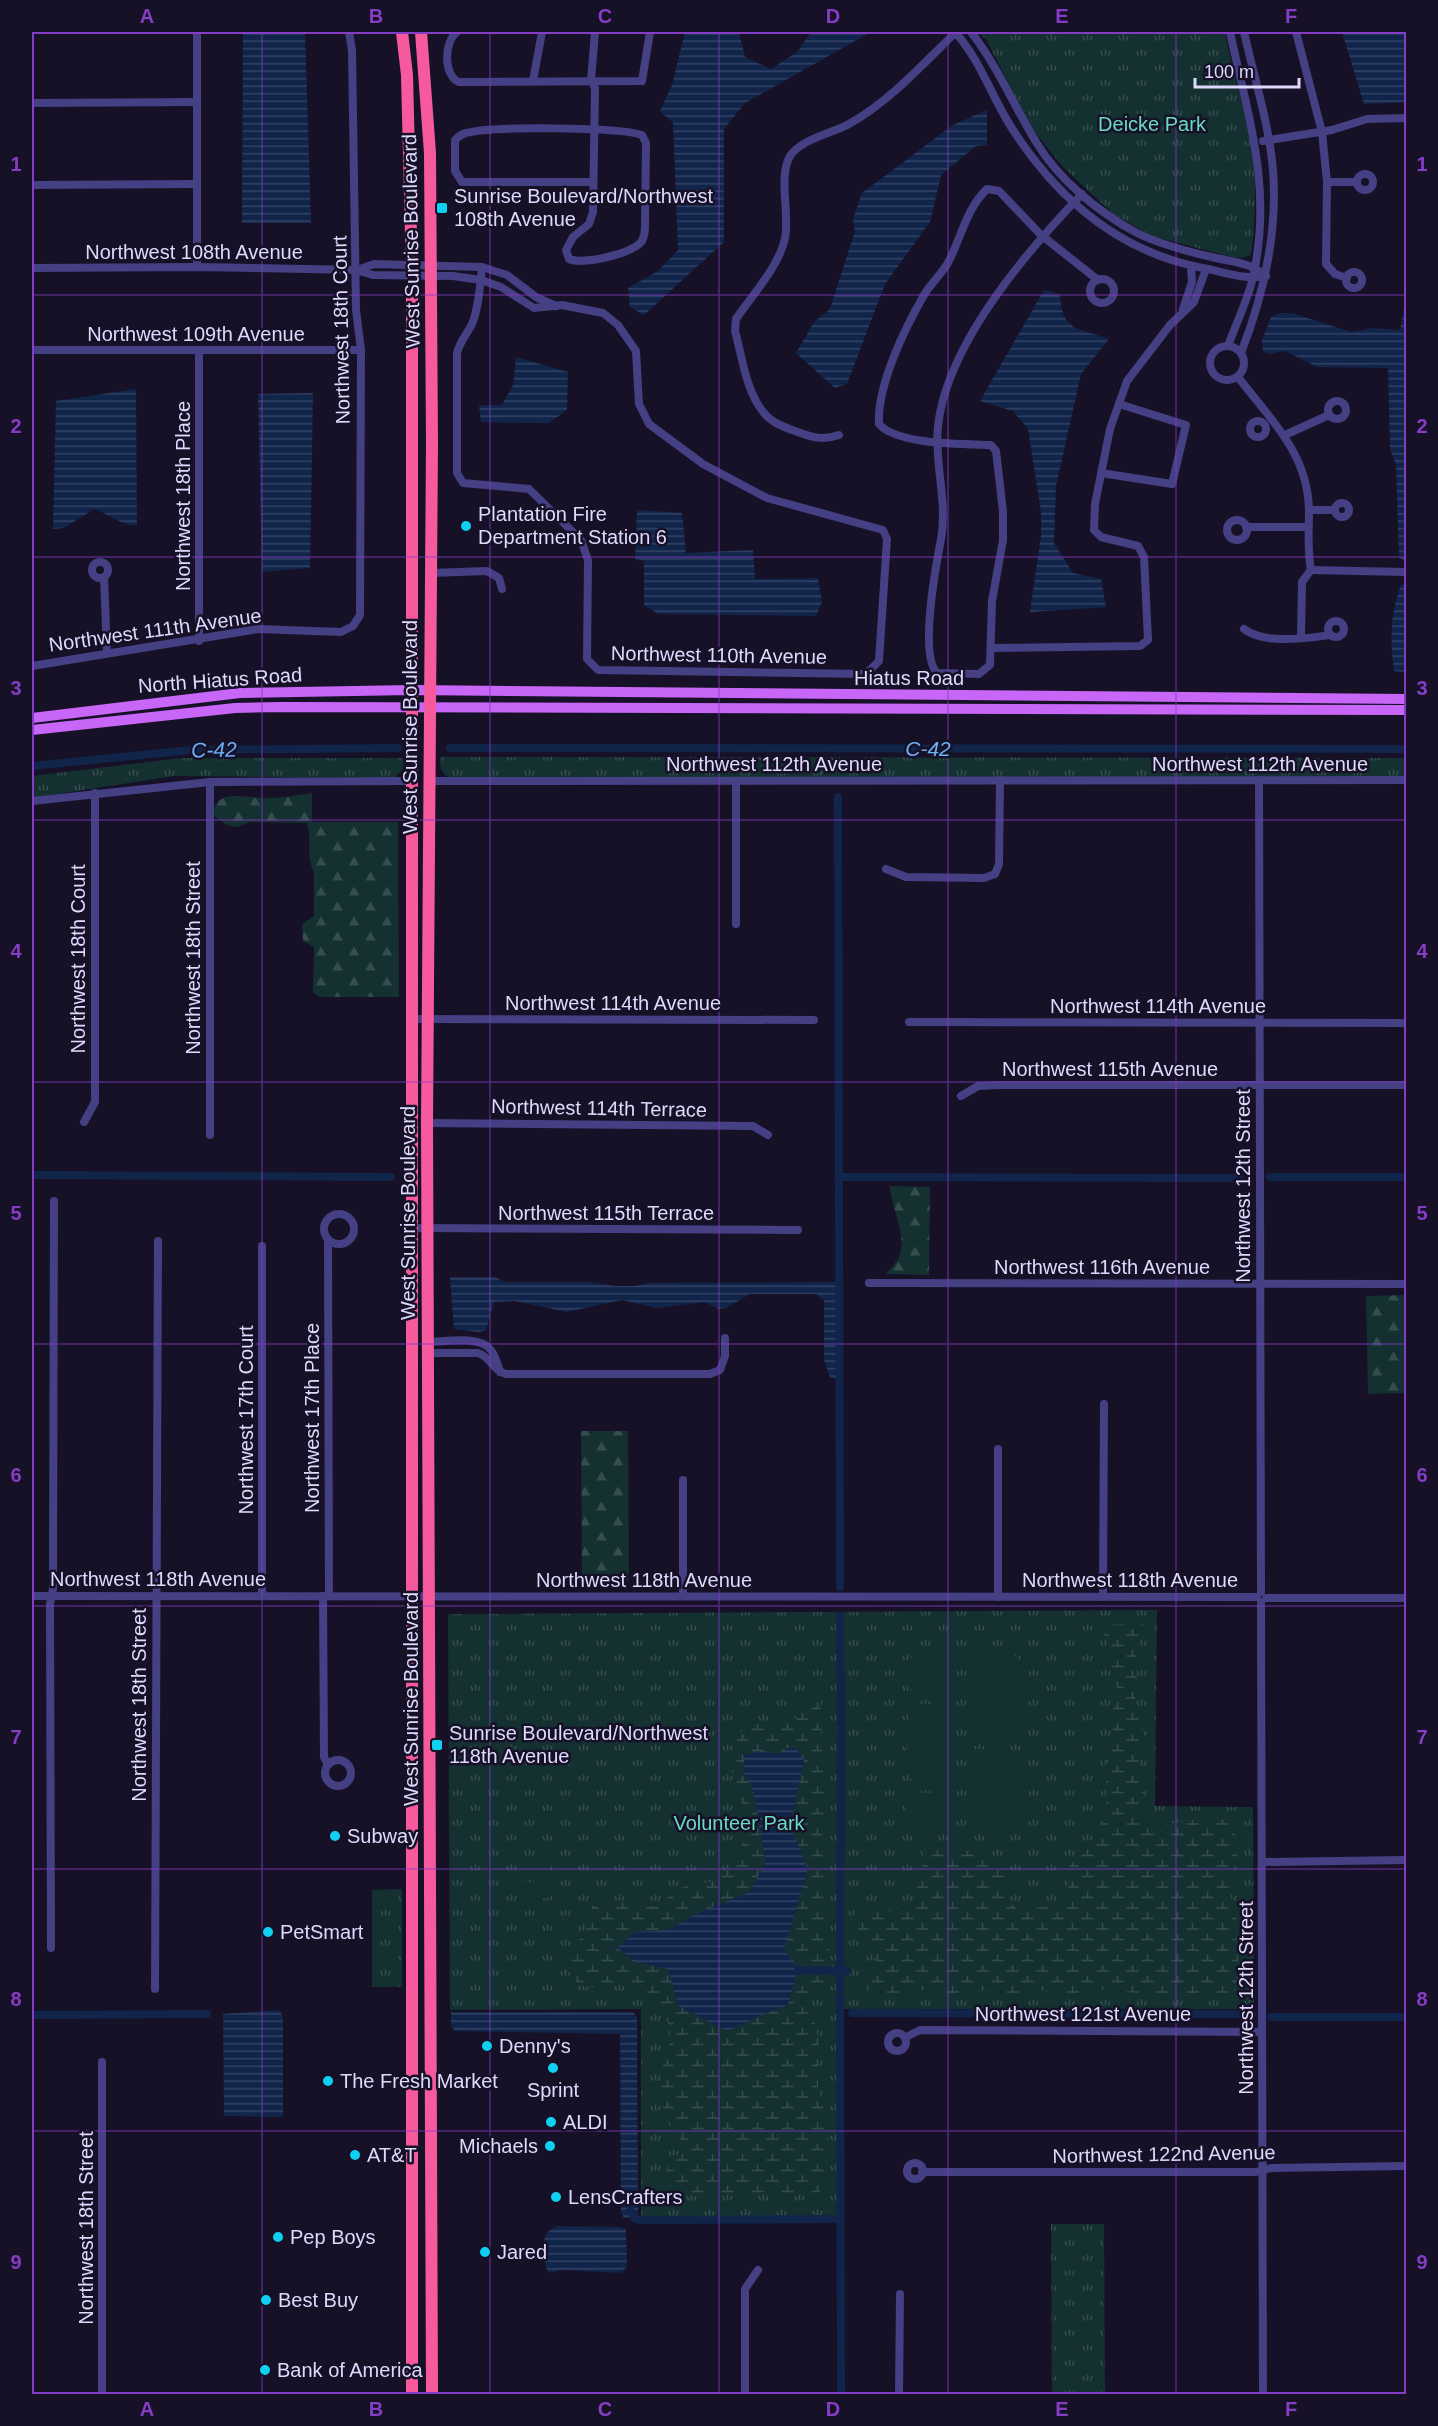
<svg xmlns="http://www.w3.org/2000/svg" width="1438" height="2426" viewBox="0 0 1438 2426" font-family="Arial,sans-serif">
	<defs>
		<pattern id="grass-tufts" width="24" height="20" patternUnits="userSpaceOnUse" patternTransform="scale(1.5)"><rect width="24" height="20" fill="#143030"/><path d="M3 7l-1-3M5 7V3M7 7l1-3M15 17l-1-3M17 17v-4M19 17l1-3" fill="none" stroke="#364d4f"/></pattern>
		<pattern id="forest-firs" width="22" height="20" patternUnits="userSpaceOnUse" patternTransform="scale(1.5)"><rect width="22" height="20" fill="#143030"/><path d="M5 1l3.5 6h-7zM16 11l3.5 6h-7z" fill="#364d4f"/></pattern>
		<pattern id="wetland-marsh" width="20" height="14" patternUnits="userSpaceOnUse" patternTransform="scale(1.5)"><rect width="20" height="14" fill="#143030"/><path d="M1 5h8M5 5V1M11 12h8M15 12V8" fill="none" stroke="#364d4f"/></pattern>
		<pattern id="water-rules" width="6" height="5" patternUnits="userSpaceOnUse" patternTransform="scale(1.5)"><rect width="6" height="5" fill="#11244a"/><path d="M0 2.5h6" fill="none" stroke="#334365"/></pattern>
	</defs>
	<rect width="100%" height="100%" fill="#161127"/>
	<g fill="url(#grass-tufts)">
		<path d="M 977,32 L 1225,32 C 1231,68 1244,103 1250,140 C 1257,178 1256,217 1251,255 L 1241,258 L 1228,256 L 1152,236 L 1112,213 L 1062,166 L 1030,126 L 986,39 Z"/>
		<path d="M 440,757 L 1406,758 L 1406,778 L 450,778 C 440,773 440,767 440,757 Z"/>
		<polygon points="181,758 403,758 404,768 394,778 174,776 32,798 32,776"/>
		<polygon points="1157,1610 1155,1806 1253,1807 1254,2006 1251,2009 838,2009 840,2216 641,2217 641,2009 450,2010 448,1614"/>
		<polygon points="402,1889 402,1987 372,1987 372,1890"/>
		<polygon points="1051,2224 1104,2224 1105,2394 1052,2394"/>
	</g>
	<g fill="url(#forest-firs)">
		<path d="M 312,793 L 312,822 L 398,822 L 399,997 L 319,997 L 313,992 L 314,947 L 303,941 L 302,924 L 314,916 L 314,871 C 306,859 312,838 307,823 L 249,822 L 238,827 L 227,825 L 214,816 C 212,786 250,799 268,798 C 283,798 297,795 312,793 Z"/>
		<path d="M 890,1186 L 930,1187 L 929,1275 L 886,1274 C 890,1269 898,1261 900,1254 C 907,1233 890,1207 890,1186 Z"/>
		<polygon points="1406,1295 1406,1393 1368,1394 1366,1296"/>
		<polygon points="581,1431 628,1431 629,1581 582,1581"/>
	</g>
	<g fill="url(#wetland-marsh)" fill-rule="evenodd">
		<path d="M 1143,1624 L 1134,1666 L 1138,1684 L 1135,1698 L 1145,1739 L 1140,1755 L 1144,1794 L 1138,1816 L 1155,1827 C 1178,1822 1207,1815 1231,1821 L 1236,1837 L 1237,1858 L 1229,1891 L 1236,1912 L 1239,1984 L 1233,1992 L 1217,1995 L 1160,1995 L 1094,1989 L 1069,1995 L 1030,1989 L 1018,1993 L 999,1993 L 975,1990 L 954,1994 L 922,1990 L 898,1994 L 870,1994 L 868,1986 L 876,1972 L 877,1961 L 859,1939 L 856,1911 L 859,1909 L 891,1911 L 912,1902 L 922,1869 L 925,1850 C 947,1850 989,1847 1001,1867 C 1006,1875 1006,1891 1007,1900 L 1017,1909 L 1060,1906 L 1067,1900 L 1070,1865 L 1093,1841 L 1106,1818 L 1106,1762 L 1113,1739 L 1112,1717 L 1117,1687 L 1103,1629 L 1104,1625 Z"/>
		<path d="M 820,1689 L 825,1828 L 820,1840 L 825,1871 L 823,1903 L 830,1960 L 837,1964 L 837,1982 L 829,1984 L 809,2001 L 819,2040 L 818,2090 L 829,2125 L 826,2183 L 819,2193 L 681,2196 L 674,2193 L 665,2176 L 669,2162 L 681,2152 L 683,2143 C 671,2125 658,2107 660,2084 C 664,2042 686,2037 650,1995 C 624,1964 575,2016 566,1958 L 586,1931 L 592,1906 C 621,1892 624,1909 649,1907 C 665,1905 670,1891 684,1887 C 693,1884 702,1885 711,1881 C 734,1869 749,1842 745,1816 C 739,1779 720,1775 740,1733 L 751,1726 L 772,1720 L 791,1723 ZM 788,1748 L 804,1760 L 790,1825 L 808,1869 L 784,1949 L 798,1971 L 788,2004 L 750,2021 L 679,2006 L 668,1969 L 637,1962 L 635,1932 L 668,1930 L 700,1912 L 750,1892 L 766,1862 L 753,1790 L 744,1772 L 764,1751 L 778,1754 Z"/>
	</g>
	<g fill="#143030">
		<path d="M 916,1653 L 948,1654 C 955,1663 954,1683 948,1692 L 914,1692 L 907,1686 L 907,1661 Z"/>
		<polygon points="976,1655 1014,1655 1021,1661 1020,1731 1014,1737 976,1737 969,1731 970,1661"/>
		<polygon points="913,1704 947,1705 953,1712 953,1774 945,1781 913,1781 907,1774 908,1711"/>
		<polygon points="976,1749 1014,1750 1020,1756 1020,1826 1013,1832 975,1832 968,1826 969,1756"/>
		<polygon points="913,1793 946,1793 952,1799 952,1825 946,1832 913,1832 907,1825 907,1799"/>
		<polygon points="519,1863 549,1863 548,1879 519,1879"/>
		<rect x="519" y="1882" width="29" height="16"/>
	</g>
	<g fill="url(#water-rules)">
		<polygon points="243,32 305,32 311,223 242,223"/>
		<polygon points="685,32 739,32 745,57 771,69 798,51 811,32 871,32 745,103 724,129 724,242 644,315 630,307 628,288 658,271 678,250 673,123 660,111 672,85"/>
		<polygon points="1342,32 1406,32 1406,102 1364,104"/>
		<polygon points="987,110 987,145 976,146 941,175 930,222 885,284 847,384 835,388 796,353 814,322 830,309 855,231 853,219 862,193 953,125"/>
		<path d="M 1044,290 L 1060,294 C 1062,333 1078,327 1109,339 L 1081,374 L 1056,486 L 1054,543 L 1073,573 L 1101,579 L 1106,607 L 1030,612 L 1041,536 L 1041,512 L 1028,429 L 1013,411 L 980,401 Z"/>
		<polygon points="1406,298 1406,561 1399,558 1396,465 1390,449 1388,368 1317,367 1285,351 1270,354 1263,352 1262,340 1271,317 1280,313 1292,313 1351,332 1373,328 1400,330"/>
		<polygon points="516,357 568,372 567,410 549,423 481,422 479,405 502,405 513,385"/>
		<path d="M 136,389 L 137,525 C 124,527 107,513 94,509 L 64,528 L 53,529 L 56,401 Z"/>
		<polygon points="313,393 310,568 262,572 258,394"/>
		<polygon points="637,510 682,513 686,553 753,550 755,579 818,578 822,602 816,616 658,614 644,605 644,561 635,559"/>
		<path d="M 1406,583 L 1406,672 L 1394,671 C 1390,640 1390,614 1401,585 Z"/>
		<polygon points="450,1277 495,1277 505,1282 589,1282 615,1286 635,1286 650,1283 838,1282 839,1382 830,1377 824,1360 824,1300 816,1294 750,1294 726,1308 718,1309 705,1302 657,1308 622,1300 567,1312 515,1301 494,1302 486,1330 479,1332 454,1329"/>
		<polygon points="788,1748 796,1748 804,1760 790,1825 808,1869 784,1949 798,1970 788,2004 727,2031 679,2006 668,1969 637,1962 617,1948 635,1932 668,1930 700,1912 750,1892 766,1862 753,1790 744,1772 744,1755 764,1751 778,1754"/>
		<polygon points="280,2010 283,2018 283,2117 224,2116 223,2014"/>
		<polygon points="451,2012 633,2012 637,2017 638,2213 634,2218 624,2218 621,2212 620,2034 455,2031 451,2026"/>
		<path d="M 557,2226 L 618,2227 L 626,2229 L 627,2267 L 621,2273 L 562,2270 L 549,2273 C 543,2265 541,2239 548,2232 C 551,2229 554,2228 557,2226 Z"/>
	</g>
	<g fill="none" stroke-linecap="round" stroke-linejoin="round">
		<g stroke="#11244a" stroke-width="8">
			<polyline points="450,748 1406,749"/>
			<polyline points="32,766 191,750 398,748"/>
			<polyline points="838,797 840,1587"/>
			<polyline points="32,1175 391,1177"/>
			<polyline points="838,1177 1240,1178"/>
			<polyline points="1270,1177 1406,1177"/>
			<polyline points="840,1616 841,1724"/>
			<polyline points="798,1970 847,1971"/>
			<polyline points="840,1989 841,1732"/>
			<polyline points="840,1997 841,2394"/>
			<polyline points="852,2013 1252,2014"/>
			<polyline points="32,2015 207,2014"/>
			<polyline points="1271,2017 1406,2017"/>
			<polyline points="630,2210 634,2218 639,2220 840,2219"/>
		</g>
		<g stroke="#453f83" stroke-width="8">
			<path d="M 457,32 C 444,41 443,76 459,82 L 642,81 L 650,32"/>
			<path d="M 955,32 C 981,61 992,98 1013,130 C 1059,201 1122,254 1208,269 C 1227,273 1246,280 1266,276"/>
			<path d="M 971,32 C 998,67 1013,104 1036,142 C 1059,180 1098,212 1137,233 C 1161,245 1189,252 1216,258 C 1234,262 1251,263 1266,276"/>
			<polyline points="1296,32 1322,132 1327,182 1326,264 1335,274 1347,278"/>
			<polyline points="533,81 542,32"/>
			<polyline points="32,103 197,102"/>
			<polyline points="1263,141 1332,130 1367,119 1406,118"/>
			<circle cx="1365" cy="182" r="8"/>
			<path d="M 593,182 L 462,182 L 455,171 L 455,140 C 458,137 462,134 466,133 C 491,126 618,127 642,135 L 646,143 L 645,227 C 645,231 644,237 642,241 C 632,254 583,265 569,259 L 566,250 L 573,237 L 589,224 L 593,212 L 595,88 L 591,80 L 595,32"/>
			<polyline points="1327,182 1357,182"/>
			<polyline points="32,185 196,184"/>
			<path d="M 1082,194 C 1027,251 947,344 938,426 C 934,464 948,502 941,539 C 936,565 919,655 937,673 L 979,674 L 990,665 L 992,601 L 1003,540 L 1003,512 L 996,451 L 991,445 C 963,444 897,445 879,424 C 877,385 905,328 924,295 C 931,283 942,274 949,261 C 961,237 967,208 987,189 L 999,191 L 1041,235 L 1098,280"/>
			<polyline points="197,267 197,32"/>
			<path d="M 32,268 L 197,267 L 356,270 L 373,275 L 453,276 L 481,280 L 501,287 L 534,308 L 562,305 L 603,313 L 618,325 L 636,351 L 639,404 L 649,424 L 703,464 L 767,498 L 883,530 L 887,539 L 879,661 L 866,674 L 598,670 L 587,659 L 588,560 L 581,540 L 529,489 L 463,483 L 457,473 L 457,353 C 460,341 467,334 472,324 C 479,307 480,285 482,267"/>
			<polyline points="357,270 374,264 482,267 507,275 536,297 556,306"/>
			<circle cx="1354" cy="280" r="8"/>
			<circle cx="1102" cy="291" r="12"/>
			<polyline points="1183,309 1192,282 1191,267"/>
			<circle cx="1227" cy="363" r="17"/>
			<path d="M 1228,346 C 1236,323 1248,300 1253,277 C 1273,188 1248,117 1230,32"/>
			<polyline points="32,350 361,350"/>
			<polyline points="199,351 199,641"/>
			<path d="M 1241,353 C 1264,294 1278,234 1273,170 C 1269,124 1254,77 1244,32"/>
			<path d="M 1238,377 C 1270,419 1308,453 1309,510 C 1309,531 1307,549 1311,570 L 1302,582 L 1301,638"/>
			<circle cx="1337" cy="410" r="9"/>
			<circle cx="1258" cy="429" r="8"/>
			<path d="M 839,435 C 822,441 812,437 795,431 C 784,427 772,423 764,413 C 746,392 742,356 735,331 L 736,319 C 752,295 779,267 785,238 C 790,215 778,177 790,156 C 801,139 833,133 849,124 C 890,101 923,64 956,32"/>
			<polyline points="1285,435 1329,415"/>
			<polyline points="1101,473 1172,484 1186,425 1119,404"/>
			<circle cx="1342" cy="510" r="7"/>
			<polyline points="1309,510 1335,510"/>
			<circle cx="1237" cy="530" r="10"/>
			<polyline points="1246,527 1306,527"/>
			<circle cx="100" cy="570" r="8"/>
			<polyline points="1311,570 1406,572"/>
			<polyline points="431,573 487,571 499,578 502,589"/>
			<polyline points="104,577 107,653"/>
			<circle cx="1336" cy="629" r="8"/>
			<path d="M 1244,629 C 1265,645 1306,638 1331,635"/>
			<polyline points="991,648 1140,646 1148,640 1144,557 1138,546 1101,537 1094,530 1095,504 1110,429 1127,381 1170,325 1194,302 1206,269"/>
			<polyline points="32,666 258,629 341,632 353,626 360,615 361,350 356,310 352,50 349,32"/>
			<polyline points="1259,780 1261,1592"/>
			<polyline points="429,781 1406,780"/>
			<polyline points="736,781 736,924"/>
			<polyline points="210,782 210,1135"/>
			<polyline points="32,801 210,782 411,781"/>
			<polyline points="886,869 906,877 984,878 995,874 999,864 1000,780"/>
			<polyline points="412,1019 814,1020"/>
			<polyline points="909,1022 1406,1023"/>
			<polyline points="961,1096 978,1086 998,1085 1406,1085"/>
			<polyline points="84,1122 95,1102 95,793"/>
			<polyline points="427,1123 753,1126 768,1135"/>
			<circle cx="339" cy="1229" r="15"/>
			<polyline points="413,1228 798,1230"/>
			<polyline points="328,1239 329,1596"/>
			<polyline points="869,1283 1406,1284"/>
			<path d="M 428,1342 C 445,1342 478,1335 490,1349 C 496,1355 497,1364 500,1372"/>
			<path d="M 429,1353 L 478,1353 C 491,1357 492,1370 506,1374 L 710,1374 L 720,1370 L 725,1356 L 725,1338"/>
			<polyline points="683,1480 683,1596"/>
			<polyline points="262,1595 262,1246"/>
			<polyline points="32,1596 1257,1597"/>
			<polyline points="323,1596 324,1757 328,1765"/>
			<polyline points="998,1597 998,1449"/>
			<polyline points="1103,1597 1104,1404"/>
			<polyline points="1266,1598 1406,1598"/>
			<polyline points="1261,1602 1263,2394"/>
			<circle cx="338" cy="1773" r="13"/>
			<polyline points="1262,1862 1406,1860"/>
			<polyline points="51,1948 50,1604 53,1589 54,1201"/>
			<polyline points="155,1989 158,1241"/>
			<circle cx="897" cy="2042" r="9"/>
			<polyline points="906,2037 920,2030 1262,2032"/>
			<polyline points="102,2062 102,2394"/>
			<circle cx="915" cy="2171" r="8"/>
			<polyline points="922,2172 1256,2172 1271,2168 1406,2166"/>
			<polyline points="745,2394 745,2289 758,2270"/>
			<polyline points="899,2394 900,2294"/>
		</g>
		<g stroke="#c866f7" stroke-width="10">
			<polyline points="32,718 240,693 411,690 1406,699"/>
			<polyline points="32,730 235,708 281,707 1406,710"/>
		</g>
		<g stroke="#f65a9d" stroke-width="12">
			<polyline points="402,32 407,75 412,276 412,2394"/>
			<polyline points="421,32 430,153 432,442 427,1123 432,2394"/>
		</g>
	</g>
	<path fill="none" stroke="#853dc5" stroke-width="1.5" stroke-opacity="0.55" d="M 262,32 L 262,2394M 490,32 L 490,2394M 719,32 L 719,2394M 948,32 L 948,2394M 1176,32 L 1176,2394M 32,295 L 1406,295M 32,557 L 1406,557M 32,820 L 1406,820M 32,1082 L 1406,1082M 32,1344 L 1406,1344M 32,1606 L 1406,1606M 32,1869 L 1406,1869M 32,2131 L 1406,2131"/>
	<g fill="#0fd0f2" stroke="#161127" stroke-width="2">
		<rect x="436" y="202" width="12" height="12" rx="3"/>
		<circle cx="466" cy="526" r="6"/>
		<rect x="431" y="1739" width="12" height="12" rx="3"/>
		<circle cx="335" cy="1836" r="6"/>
		<circle cx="268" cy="1932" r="6"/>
		<circle cx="487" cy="2046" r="6"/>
		<circle cx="553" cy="2068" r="6"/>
		<circle cx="328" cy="2081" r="6"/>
		<circle cx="551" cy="2122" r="6"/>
		<circle cx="550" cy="2146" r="6"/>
		<circle cx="355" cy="2155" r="6"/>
		<circle cx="556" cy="2197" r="6"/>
		<circle cx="278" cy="2237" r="6"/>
		<circle cx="485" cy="2252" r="6"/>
		<circle cx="266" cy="2300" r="6"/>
		<circle cx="265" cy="2370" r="6"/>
	</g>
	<g text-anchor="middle" stroke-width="5" stroke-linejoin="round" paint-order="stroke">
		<g font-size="20" fill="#68dac3" stroke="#161127">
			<text x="1152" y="131">Deicke Park</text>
			<text x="739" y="1830">Volunteer Park</text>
		</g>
		<g font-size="20" fill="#dfd9fd" stroke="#161127" text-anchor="start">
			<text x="454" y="203">Sunrise Boulevard/Northwest<tspan x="454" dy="23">108th Avenue</tspan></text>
			<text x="478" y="521">Plantation Fire<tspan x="478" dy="23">Department Station 6</tspan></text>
			<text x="449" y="1740">Sunrise Boulevard/Northwest<tspan x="449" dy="23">118th Avenue</tspan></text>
			<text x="347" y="1843">Subway</text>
			<text x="280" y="1939">PetSmart</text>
			<text x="499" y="2053">Denny's</text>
			<text x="340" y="2088">The Fresh Market</text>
			<text x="553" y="2097" text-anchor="middle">Sprint</text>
			<text x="563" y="2129">ALDI</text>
			<text x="538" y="2153" text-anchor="end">Michaels</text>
			<text x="367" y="2162">AT&amp;T</text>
			<text x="568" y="2204">LensCrafters</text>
			<text x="290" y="2244">Pep Boys</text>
			<text x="497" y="2259">Jared</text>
			<text x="278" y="2307">Best Buy</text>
			<text x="277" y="2377">Bank of America</text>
		</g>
		<g font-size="20" fill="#dfd9fd" stroke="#161127">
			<text transform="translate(411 241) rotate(-91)" y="7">West Sunrise Boulevard</text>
			<text x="194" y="259">Northwest 108th Avenue</text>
			<text transform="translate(341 330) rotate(-91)" y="7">Northwest 18th Court</text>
			<text x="196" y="341">Northwest 109th Avenue</text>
			<text transform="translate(183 496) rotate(-90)" y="7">Northwest 18th Place</text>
			<text transform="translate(155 630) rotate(-8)" y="7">Northwest 111th Avenue</text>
			<text transform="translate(719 655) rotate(1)" y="7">Northwest 110th Avenue</text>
			<text x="909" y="685">Hiatus Road</text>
			<text transform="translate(220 680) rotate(-4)" y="7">North Hiatus Road</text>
			<text transform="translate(410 727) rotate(-90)" y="7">West Sunrise Boulevard</text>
			<text x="774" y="771">Northwest 112th Avenue</text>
			<text x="1260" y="771">Northwest 112th Avenue</text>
			<text transform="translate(193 958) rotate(-90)" y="7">Northwest 18th Street</text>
			<text transform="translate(78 959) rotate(-90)" y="7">Northwest 18th Court</text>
			<text x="613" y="1010">Northwest 114th Avenue</text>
			<text x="1158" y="1013">Northwest 114th Avenue</text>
			<text x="1110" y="1076">Northwest 115th Avenue</text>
			<text transform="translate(599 1108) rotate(1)" y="7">Northwest 114th Terrace</text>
			<text transform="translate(1243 1186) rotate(-90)" y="7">Northwest 12th Street</text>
			<text transform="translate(408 1213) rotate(-90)" y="7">West Sunrise Boulevard</text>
			<text x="606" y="1220">Northwest 115th Terrace</text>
			<text x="1102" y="1274">Northwest 116th Avenue</text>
			<text transform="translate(312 1418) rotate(-90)" y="7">Northwest 17th Place</text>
			<text transform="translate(246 1420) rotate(-90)" y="7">Northwest 17th Court</text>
			<text x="158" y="1586">Northwest 118th Avenue</text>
			<text x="644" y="1587">Northwest 118th Avenue</text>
			<text x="1130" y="1587">Northwest 118th Avenue</text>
			<text transform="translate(411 1699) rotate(-90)" y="7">West Sunrise Boulevard</text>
			<text transform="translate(139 1705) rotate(-90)" y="7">Northwest 18th Street</text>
			<text transform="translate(1246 1998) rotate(-90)" y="7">Northwest 12th Street</text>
			<text x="1083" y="2021">Northwest 121st Avenue</text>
			<text transform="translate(1164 2154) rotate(-1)" y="7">Northwest 122nd Avenue</text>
			<text transform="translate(86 2228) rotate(-90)" y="7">Northwest 18th Street</text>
		</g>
		<g font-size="21" font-style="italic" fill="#6cb0f7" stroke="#161127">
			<text x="928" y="756">C-42</text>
			<text transform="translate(214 750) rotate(-1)" y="7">C-42</text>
		</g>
	</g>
	<rect width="1438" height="2426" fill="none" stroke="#161127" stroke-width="66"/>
	<path d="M1195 78v9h104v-9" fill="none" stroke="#dfd9fd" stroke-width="3"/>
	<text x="1204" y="78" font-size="18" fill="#dfd9fd" stroke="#161127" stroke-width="4.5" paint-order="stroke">100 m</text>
	<rect x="33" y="33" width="1372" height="2360" fill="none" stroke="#853dc5" stroke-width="2"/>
	<g font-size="20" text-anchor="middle" font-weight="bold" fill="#853dc5">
		<text x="147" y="23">A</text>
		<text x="376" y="23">B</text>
		<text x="605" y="23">C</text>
		<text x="833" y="23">D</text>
		<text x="1062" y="23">E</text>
		<text x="1291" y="23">F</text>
		<text x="16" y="171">1</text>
		<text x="1422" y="171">1</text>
		<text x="16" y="433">2</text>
		<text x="1422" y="433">2</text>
		<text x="16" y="695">3</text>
		<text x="1422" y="695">3</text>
		<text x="16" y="958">4</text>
		<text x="1422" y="958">4</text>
		<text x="16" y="1220">5</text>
		<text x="1422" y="1220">5</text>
		<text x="16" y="1482">6</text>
		<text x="1422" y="1482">6</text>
		<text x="16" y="1744">7</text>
		<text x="1422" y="1744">7</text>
		<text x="16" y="2006">8</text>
		<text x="1422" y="2006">8</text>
		<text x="16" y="2269">9</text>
		<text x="1422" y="2269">9</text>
		<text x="147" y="2416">A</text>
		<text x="376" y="2416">B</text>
		<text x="605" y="2416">C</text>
		<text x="833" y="2416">D</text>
		<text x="1062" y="2416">E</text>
		<text x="1291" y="2416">F</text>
	</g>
</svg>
